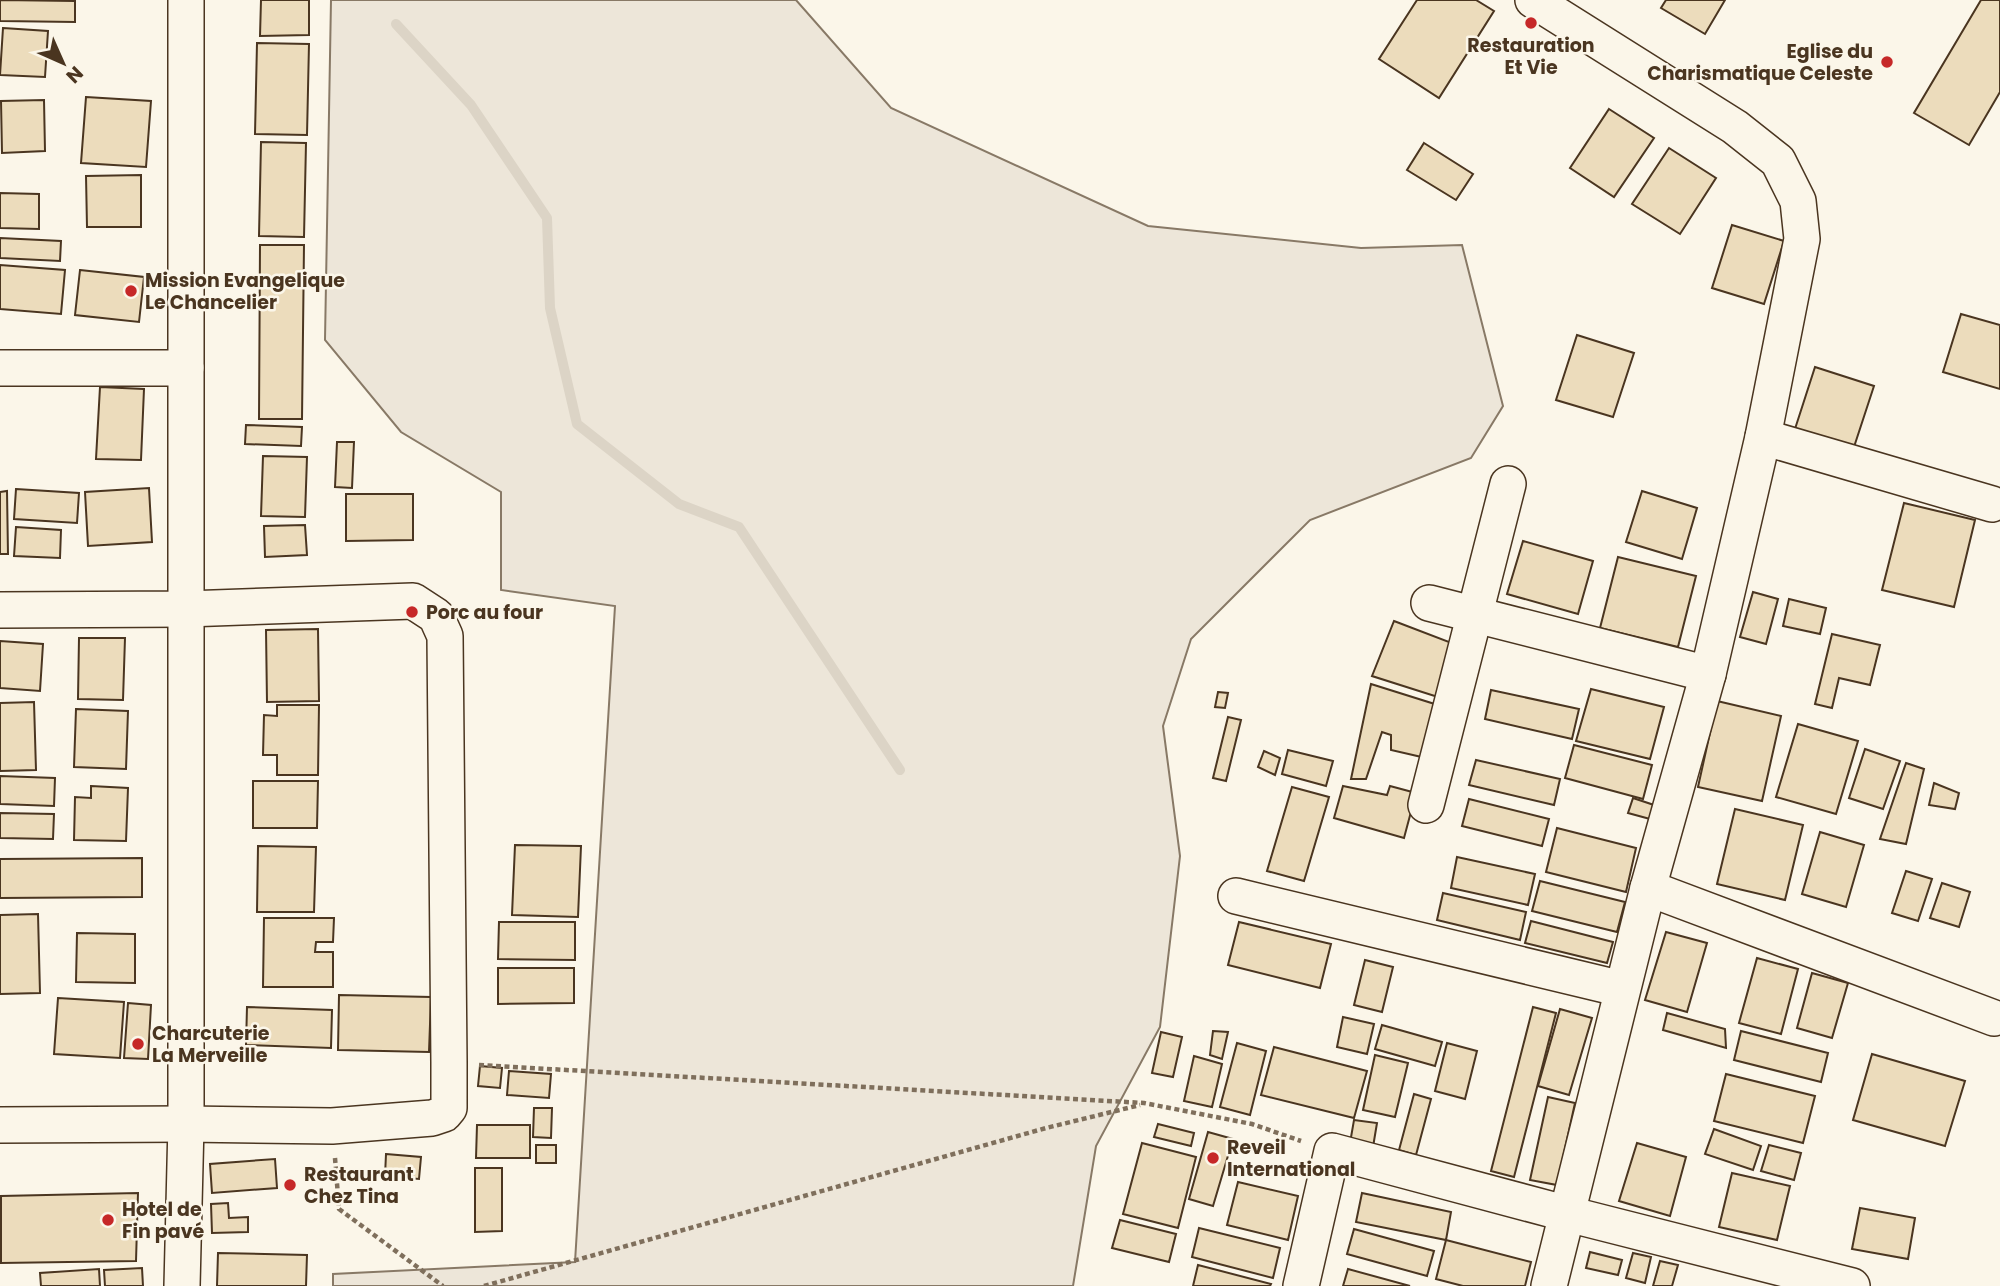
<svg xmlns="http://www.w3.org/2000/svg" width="2000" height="1286" viewBox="0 0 2000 1286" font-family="Poppins,sans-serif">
	<rect width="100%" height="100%" fill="#fbf6e9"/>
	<polygon fill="#ede6d9" stroke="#887966" stroke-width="2" points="331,0 796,0 891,108 1148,226 1361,248 1462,245 1503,406 1471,458 1310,520 1191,639 1163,726 1180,856 1160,1027 1096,1146 1073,1286 333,1286 333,1274 575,1262 615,606 501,590 501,492 401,432 325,340"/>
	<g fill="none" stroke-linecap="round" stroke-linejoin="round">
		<polyline stroke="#dcd4c6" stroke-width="10" points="396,24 471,105 547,218 550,308 577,424 679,504 739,527 900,770"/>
	</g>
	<g fill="#ecdcbc" stroke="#4a3520" stroke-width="2">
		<polygon points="0,0 75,1 75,22 0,21"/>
		<polygon points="261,0 309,0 309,35 260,36"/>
		<polygon points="1417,0 1476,0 1494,11 1439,98 1379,59"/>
		<polygon points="1666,0 1725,0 1705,34 1661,8"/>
		<polygon points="1981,0 2000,0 2000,92 1969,145 1914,113"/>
		<polygon points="3,28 48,31 45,77 0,75"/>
		<polygon points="257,43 309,44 307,135 255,134"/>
		<polygon points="86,97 151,101 146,167 81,163"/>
		<polygon points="44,100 45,151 2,153 1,101"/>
		<polygon points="1609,109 1654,138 1614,197 1570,168"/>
		<polygon points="261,142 306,143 304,237 259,236"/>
		<polygon points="1424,143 1473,174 1456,200 1407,170"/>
		<polygon points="1669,148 1716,178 1680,234 1632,204"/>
		<polygon points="141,175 141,227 87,227 86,176"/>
		<polygon points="0,193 39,194 39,229 0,228"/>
		<polygon points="1732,225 1784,241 1764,304 1712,288"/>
		<polygon points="0,238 61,241 60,261 0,258"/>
		<polygon points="260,245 304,245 302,419 259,419"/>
		<polygon points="0,265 65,270 61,314 0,309"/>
		<polygon points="80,270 144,277 139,322 75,315"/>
		<polygon points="1961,314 2000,325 2000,389 1943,372"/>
		<polygon points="1577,335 1634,353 1613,417 1556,400"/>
		<polygon points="1815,367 1874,386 1853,450 1794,432"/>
		<polygon points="100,387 144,389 141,460 96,459"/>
		<polygon points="246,425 302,427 301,446 245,444"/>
		<polygon points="337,442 354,442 352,488 335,487"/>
		<polygon points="263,456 307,457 305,517 261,516"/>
		<polygon points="149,488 152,542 88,546 85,492"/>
		<polygon points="16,489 79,493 77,523 14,519"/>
		<polygon points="7,491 8,554 0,554 0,492"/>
		<polygon points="1642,491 1697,508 1682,559 1626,542"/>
		<polygon points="346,494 413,494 413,540 346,541"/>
		<polygon points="1904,503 1975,520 1954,607 1882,590"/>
		<polygon points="305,525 307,555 265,557 264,526"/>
		<polygon points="16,527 61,530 60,558 14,556"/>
		<polygon points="1523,541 1593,561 1578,614 1507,594"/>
		<polygon points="1618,557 1696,576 1678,647 1600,628"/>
		<polygon points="1753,592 1778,599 1766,644 1740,637"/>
		<polygon points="1789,599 1826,608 1820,634 1783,626"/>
		<polygon points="1394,621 1457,645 1441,698 1372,676"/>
		<polygon points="318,629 319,701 267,702 266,630"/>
		<polygon points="1832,634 1880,645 1870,685 1839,678 1832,708 1815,704"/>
		<polygon points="79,638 125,638 123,700 78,699"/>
		<polygon points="0,641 43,644 40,691 0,688"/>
		<polygon points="1371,684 1441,706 1426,758 1391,750 1391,735 1382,732 1366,779 1351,779"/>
		<polygon points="1591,689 1664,707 1650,759 1576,741"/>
		<polygon points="1491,690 1579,709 1572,739 1485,719"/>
		<polygon points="1218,692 1228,693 1225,708 1215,707"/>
		<polygon points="1717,701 1781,716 1762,801 1698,787"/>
		<polygon points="34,702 36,770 0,771 0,703"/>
		<polygon points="277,705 319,705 318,775 277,775 277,755 263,755 264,715 277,716"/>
		<polygon points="76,709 128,711 126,769 74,767"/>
		<polygon points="1228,717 1241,720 1226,781 1213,778"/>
		<polygon points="1798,724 1858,741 1836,814 1776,797"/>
		<polygon points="1574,745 1652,765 1643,799 1565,778"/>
		<polygon points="1865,749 1900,761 1883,809 1849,798"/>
		<polygon points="1288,750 1333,761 1326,786 1282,774"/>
		<polygon points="1264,751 1280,758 1275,775 1258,767"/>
		<polygon points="1476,760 1560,779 1554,805 1469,785"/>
		<polygon points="1906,763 1924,769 1906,844 1880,839"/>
		<polygon points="0,776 55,778 54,806 0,804"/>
		<polygon points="253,781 318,781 317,828 253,828"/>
		<polygon points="1934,783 1959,793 1955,809 1929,805"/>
		<polygon points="91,786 128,788 126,841 74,840 75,797 91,798"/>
		<polygon points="1343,786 1387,795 1390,786 1416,793 1404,838 1334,818"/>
		<polygon points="1292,787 1329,797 1304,881 1267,871"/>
		<polygon points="1633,798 1654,805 1650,819 1628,813"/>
		<polygon points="1469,799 1549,819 1542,846 1462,826"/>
		<polygon points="1735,809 1803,825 1785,900 1717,884"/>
		<polygon points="0,813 54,814 53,839 0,838"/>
		<polygon points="1557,828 1636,848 1626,892 1546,872"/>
		<polygon points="1820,832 1864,845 1846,907 1802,894"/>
		<polygon points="515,845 581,846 578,917 512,915"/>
		<polygon points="258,846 316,847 314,912 257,912"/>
		<polygon points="1457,857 1535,874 1528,905 1451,888"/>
		<polygon points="142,858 142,897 0,898 0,859"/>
		<polygon points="1906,871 1932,879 1918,921 1892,913"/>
		<polygon points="1540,881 1625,902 1617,932 1532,911"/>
		<polygon points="1942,883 1970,892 1959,927 1930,918"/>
		<polygon points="1443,893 1526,912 1520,940 1437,920"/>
		<polygon points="38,914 40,993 0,994 0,915"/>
		<polygon points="264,918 334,918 333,942 316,942 315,952 333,952 333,987 263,987"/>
		<polygon points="1531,921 1613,942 1607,963 1525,943"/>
		<polygon points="499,922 575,922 575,960 498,959"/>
		<polygon points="1239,922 1331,944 1320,988 1228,965"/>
		<polygon points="1666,932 1707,943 1687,1012 1645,1000"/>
		<polygon points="77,933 135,934 135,983 76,982"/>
		<polygon points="1757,958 1798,969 1781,1034 1739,1023"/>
		<polygon points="1365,960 1393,967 1382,1012 1354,1005"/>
		<polygon points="498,968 574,968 574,1003 498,1004"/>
		<polygon points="1812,973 1848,983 1832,1038 1797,1028"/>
		<polygon points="339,995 431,997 429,1052 338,1050"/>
		<polygon points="58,998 124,1002 120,1058 54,1054"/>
		<polygon points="128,1003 151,1005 148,1059 124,1058"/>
		<polygon points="247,1007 332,1010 331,1048 246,1045"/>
		<polygon points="1533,1007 1556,1013 1514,1177 1491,1171"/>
		<polygon points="1560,1009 1592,1018 1569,1095 1538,1086"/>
		<polygon points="1667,1013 1725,1029 1726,1048 1663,1030"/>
		<polygon points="1343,1017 1374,1024 1367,1054 1337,1047"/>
		<polygon points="1382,1025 1442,1042 1435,1066 1375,1049"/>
		<polygon points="1213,1031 1228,1032 1222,1059 1210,1055"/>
		<polygon points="1741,1031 1828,1053 1821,1082 1734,1060"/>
		<polygon points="1161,1032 1182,1037 1173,1077 1152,1073"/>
		<polygon points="1237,1043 1266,1051 1250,1115 1220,1107"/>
		<polygon points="1447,1043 1477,1051 1465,1099 1435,1091"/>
		<polygon points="1274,1047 1367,1071 1354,1118 1261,1095"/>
		<polygon points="1872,1054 1965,1081 1945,1146 1853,1120"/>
		<polygon points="1375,1055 1408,1063 1395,1117 1363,1110"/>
		<polygon points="1194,1056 1222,1064 1212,1107 1184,1101"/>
		<polygon points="480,1066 502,1068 500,1088 478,1086"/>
		<polygon points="509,1071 551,1074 549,1098 507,1095"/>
		<polygon points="1726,1074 1815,1096 1803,1143 1714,1121"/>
		<polygon points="1414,1094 1431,1099 1416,1155 1399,1150"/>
		<polygon points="1548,1097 1575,1103 1557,1185 1530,1180"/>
		<polygon points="534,1108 552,1108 551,1138 533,1137"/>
		<polygon points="1354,1120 1377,1123 1373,1147 1350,1143"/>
		<polygon points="1158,1124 1194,1133 1191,1146 1154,1137"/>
		<polygon points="477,1125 530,1125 530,1158 476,1158"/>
		<polygon points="1714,1129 1761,1146 1753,1170 1705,1154"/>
		<polygon points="1208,1132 1233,1139 1213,1206 1189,1199"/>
		<polygon points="1142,1143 1196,1157 1178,1228 1123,1214"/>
		<polygon points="1637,1143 1686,1157 1670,1216 1619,1201"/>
		<rect x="536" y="1145" width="20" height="18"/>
		<polygon points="1769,1145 1801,1153 1794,1180 1761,1171"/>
		<polygon points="386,1154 421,1157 419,1179 385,1176"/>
		<polygon points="275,1159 277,1188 212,1193 210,1164"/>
		<polygon points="475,1168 502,1168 502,1231 475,1232"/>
		<polygon points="1732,1173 1790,1186 1777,1240 1719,1227"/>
		<polygon points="1238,1182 1298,1196 1288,1240 1227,1225"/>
		<polygon points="138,1193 136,1261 1,1263 1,1196"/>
		<polygon points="1362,1193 1451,1212 1446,1240 1356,1222"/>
		<polygon points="228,1203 229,1218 248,1217 248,1232 212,1233 211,1204"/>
		<polygon points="1860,1208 1915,1218 1908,1259 1852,1249"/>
		<polygon points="1120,1220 1176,1234 1169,1262 1112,1248"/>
		<polygon points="1199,1228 1280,1248 1273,1278 1192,1257"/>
		<polygon points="1354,1229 1434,1251 1427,1276 1347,1254"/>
		<polygon points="1446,1240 1531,1262 1525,1286 1463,1286 1436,1279"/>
		<polygon points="1590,1252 1622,1260 1618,1275 1586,1268"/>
		<polygon points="218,1253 307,1255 306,1286 217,1286"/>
		<polygon points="1633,1253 1651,1257 1645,1283 1626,1278"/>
		<polygon points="1660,1261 1678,1265 1672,1286 1653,1286"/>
		<polygon points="1198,1265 1271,1284 1270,1286 1193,1286"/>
		<polygon points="142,1268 143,1286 105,1286 104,1270"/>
		<polygon points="99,1269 100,1286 41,1286 40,1273"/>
		<polygon points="1348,1269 1410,1286 1343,1286"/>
	</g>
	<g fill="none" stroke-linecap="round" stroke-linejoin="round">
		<g stroke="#4a3520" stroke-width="38">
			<g id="minor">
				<polyline points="1533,0 1735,127 1778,161 1798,201 1802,239 1763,437 1708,674 1648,888 1549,1286"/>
				<polyline points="0,368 186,368"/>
				<polyline points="1763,437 1992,504"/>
				<polyline points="1429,603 1708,674"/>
				<polyline points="0,610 186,609 413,601 436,616 445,636 449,1062 449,1108 444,1114 432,1118 332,1126 186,1124 0,1125"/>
				<polyline points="1426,805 1508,484"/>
				<polyline points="1648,888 1994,1018"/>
				<polyline points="1236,896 1622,989"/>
				<polyline points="182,1286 186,1124 186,0"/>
				<polyline points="1301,1286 1332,1151 1568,1214 1852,1286"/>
			</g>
		</g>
		<g stroke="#7f6f5c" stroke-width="4.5" stroke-dasharray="5 3.5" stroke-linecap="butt">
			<polyline points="479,1065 1144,1103 1252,1124 1301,1141"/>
			<polyline points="335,1158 339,1209 443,1286"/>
			<polyline points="484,1286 1046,1128 1140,1105"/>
		</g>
		<use href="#minor" stroke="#fbf6e9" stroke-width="35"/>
	</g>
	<g fill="#c62828" stroke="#fbf6e9" stroke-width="2.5">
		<circle cx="1531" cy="23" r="7"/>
		<circle cx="1887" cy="62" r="7"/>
		<circle cx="131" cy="291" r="7"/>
		<circle cx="412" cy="612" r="7"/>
		<circle cx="138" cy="1044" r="7"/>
		<circle cx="1213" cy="1158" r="7"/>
		<circle cx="290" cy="1185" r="7"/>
		<circle cx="108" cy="1220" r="7"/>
	</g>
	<g text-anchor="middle" stroke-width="5" stroke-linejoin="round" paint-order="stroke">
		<g font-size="19" font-weight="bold" fill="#4a3520" stroke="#fbf6e9" text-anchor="start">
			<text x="1531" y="52" text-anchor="middle">Restauration<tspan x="1531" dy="22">Et Vie</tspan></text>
			<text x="1873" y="58" text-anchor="end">Eglise du<tspan x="1873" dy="22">Charismatique Celeste</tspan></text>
			<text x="145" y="287">Mission Evangelique<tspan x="145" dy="22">Le Chancelier</tspan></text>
			<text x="426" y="619">Porc au four</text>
			<text x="152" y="1040">Charcuterie<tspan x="152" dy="22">La Merveille</tspan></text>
			<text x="1227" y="1154">Reveil<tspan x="1227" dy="22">International</tspan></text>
			<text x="304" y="1181">Restaurant<tspan x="304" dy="22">Chez Tina</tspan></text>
			<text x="122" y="1216">Hotel de<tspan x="122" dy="22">Fin pavé</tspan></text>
		</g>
	</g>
	<g transform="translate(63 63) rotate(135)" stroke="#fbf6e9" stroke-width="5" paint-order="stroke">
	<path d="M0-5L12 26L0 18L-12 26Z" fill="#4a3520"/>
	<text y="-10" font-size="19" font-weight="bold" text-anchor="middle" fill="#4a3520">N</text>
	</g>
</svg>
